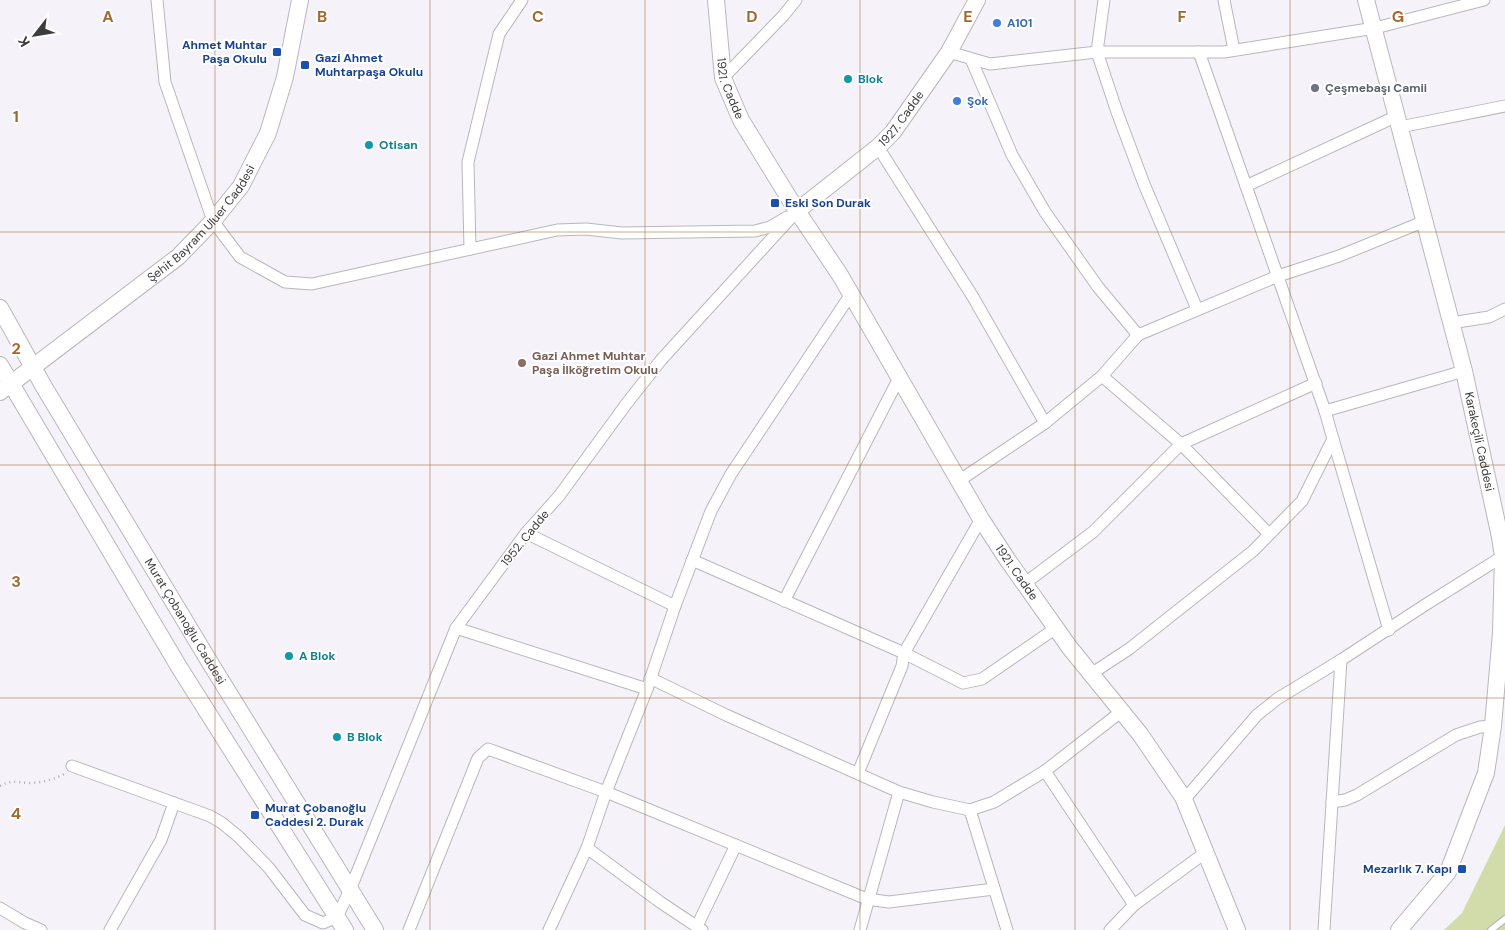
<svg xmlns="http://www.w3.org/2000/svg" width="1505" height="930" viewBox="0 0 1505 930" font-family="'DM Sans',sans-serif">
	<rect width="100%" height="100%" fill="#f5f3f9"/>
	<polygon fill="#d2dbaa" points="1505,825 1505,930 1444,930 1462,913"/>
	<g fill="none" stroke-linecap="round" stroke-linejoin="round">
		<g stroke="#b9b7bc" stroke-width="8">
			<polyline id="lane" points="1491,930 1505,919"/>
		</g>
		<g stroke="#b9b7bc" stroke-width="13">
			<g id="street">
				<polyline points="157,0 165,82 213,221 240,257 285,282 312,284 557,230 586,229 622,233 755,231 770,227 787,217"/>
				<polyline points="1104,0 1097,52 1117,112 1144,184 1197,309"/>
				<polyline points="1224,0 1234,50"/>
				<polyline points="949,52 990,64 1097,52 1224,52 1375,28 1484,0"/>
				<polyline points="1199,52 1325,411"/>
				<polyline points="971,59 1012,155 1045,212 1098,287 1138,335"/>
				<polyline points="723,78 783,16 796,0"/>
				<polyline points="1400,127 1505,106"/>
				<polyline points="878,147 973,297 1045,423"/>
				<polyline points="1246,186 1397,116"/>
				<polyline points="470,249 468,162 499,34 522,0"/>
				<polyline points="1451,323 1489,317 1505,309"/>
				<polyline points="1102,376 1181,444 1269,534"/>
				<polyline points="1333,439 1389,630"/>
				<polyline points="960,480 1045,423 1102,376 1138,335 1278,276 1339,256 1425,221"/>
				<polyline points="526,533 675,606"/>
				<polyline points="692,560 904,653 963,683 982,679 1056,628"/>
				<polyline points="1024,584 1093,532 1181,444 1316,383"/>
				<polyline points="784,601 899,378"/>
				<polyline points="456,628 647,689"/>
				<polyline points="1091,674 1129,649 1253,551 1302,501 1333,439 1325,411 1464,371"/>
				<polyline points="650,678 726,715 899,792 933,802 970,810 994,802 1045,771 1122,711"/>
				<polyline points="72,766 210,816 222,823 239,837 269,868 305,915 323,923 337,917 350,890 456,628 526,533 559,496 627,403 661,360 797,211"/>
				<polyline points="1045,771 1134,905"/>
				<polyline points="858,773 902,666 904,653 981,519"/>
				<polyline points="1184,800 1257,715 1277,699 1341,660 1425,605 1505,555"/>
				<polyline points="1332,802 1345,800 1357,795 1456,735 1480,727 1493,726"/>
				<polyline points="970,810 1007,930"/>
				<polyline points="587,848 660,902 702,930"/>
				<polyline points="0,908 25,923 41,930"/>
				<polyline points="697,926 736,845"/>
				<polyline points="110,930 161,840 174,803"/>
				<polyline points="409,930 478,758 488,749 606,792 867,899 889,902 994,889"/>
				<polyline points="549,930 587,848 606,792 647,689 675,606 711,511 731,474 851,294"/>
				<polyline points="860,930 899,792"/>
				<polyline points="1110,930 1134,905 1206,852"/>
				<polyline points="1324,930 1341,660"/>
			</g>
		</g>
		<g stroke="#b9b7bc" stroke-width="18">
			<g id="secondary">
				<path id="s1" d="M 716,0 L 723,78 L 741,120 L 797,211 L 840,275 L 981,519 L 1007,559 L 1070,648 L 1140,734 L 1183,797 L 1237,930"/>
				<path id="s2" d="M 1366,0 L 1464,371 L 1500,537 L 1503,556 L 1501,633 L 1493,726 L 1486,773 L 1448,872 L 1399,930"/>
				<path id="s3" d="M 797,211 L 878,147 L 893,132 L 949,52 L 977,0"/>
				<path id="s4" d="M 0,308 L 44,387 L 209,661 L 375,930"/>
				<polyline points="0,365 179,667 345,930"/>
				<path id="s5" d="M 0,392 L 178,257 L 213,221 L 241,186 L 268,133 L 285,77 L 300,0"/>
			</g>
		</g>
		<path stroke="#aeacb1" stroke-width="2.5" stroke-dasharray="1 4" stroke-linecap="butt" d="M 0,786 C 10,780 17,782 28,783 C 41,783 53,780 64,774"/>
		<use href="#lane" stroke="#fff" stroke-width="5.5"/>
		<use href="#street" stroke="#fff" stroke-width="11"/>
		<use href="#secondary" stroke="#fff" stroke-width="16"/>
	</g>
	<path fill="none" stroke="#a5682c" stroke-width="1" stroke-opacity="0.55" d="M 215,0 L 215,930M 430,0 L 430,930M 645,0 L 645,930M 860,0 L 860,930M 1075,0 L 1075,930M 1290,0 L 1290,930M 0,232 L 1505,232M 0,465 L 1505,465M 0,698 L 1505,698"/>
	<g fill="#3f7fe0" stroke="#fff" stroke-width="2">
		<circle cx="997" cy="23" r="5"/>
		<circle cx="957" cy="101" r="5"/>
	</g>
	<g fill="#1a4fb4" stroke="#fff" stroke-width="2">
		<rect x="272" y="47" width="10" height="10" rx="2.5"/>
		<rect x="300" y="60" width="10" height="10" rx="2.5"/>
		<rect x="770" y="198" width="10" height="10" rx="2.5"/>
		<rect x="250" y="810" width="10" height="10" rx="2.5"/>
		<rect x="1457" y="864" width="10" height="10" rx="2.5"/>
	</g>
	<g fill="#0f9aa8" stroke="#fff" stroke-width="2">
		<circle cx="848" cy="79" r="5"/>
		<circle cx="369" cy="145" r="5"/>
		<circle cx="289" cy="656" r="5"/>
		<circle cx="337" cy="737" r="5"/>
	</g>
	<circle fill="#6b7280" stroke="#fff" stroke-width="2" cx="1315" cy="88" r="5"/>
	<circle fill="#8d6e63" stroke="#fff" stroke-width="2" cx="522" cy="363" r="5"/>
	<g text-anchor="middle" stroke-width="4" stroke-linejoin="round" paint-order="stroke">
		<g font-size="12" font-weight="bold" fill="#366cbe" stroke="#fff" text-anchor="start">
			<text x="1007" y="27">A101</text>
			<text x="967" y="105">Şok</text>
		</g>
		<g font-size="12" font-weight="bold" fill="#164399" stroke="#fff" text-anchor="start">
			<text x="267" y="49" text-anchor="end">Ahmet Muhtar<tspan x="267" dy="14">Paşa Okulu</tspan></text>
			<text x="315" y="62">Gazi Ahmet<tspan x="315" dy="14">Muhtarpaşa Okulu</tspan></text>
			<text x="785" y="207">Eski Son Durak</text>
			<text x="265" y="812">Murat Çobanoğlu<tspan x="265" dy="14">Caddesi 2. Durak</tspan></text>
			<text x="1452" y="873" text-anchor="end">Mezarlık 7. Kapı</text>
		</g>
		<g font-size="12" font-weight="bold" fill="#0d838f" stroke="#fff" text-anchor="start">
			<text x="858" y="83">Blok</text>
			<text x="379" y="149">Otisan</text>
			<text x="299" y="660">A Blok</text>
			<text x="347" y="741">B Blok</text>
		</g>
		<g font-size="12" fill="#3c3b3d" stroke="#fff">
			<text dy="4" stroke="none"><textPath href="#s1" startOffset="90">1921. Cadde</textPath></text>
			<text dy="4" stroke="none"><textPath href="#s3" startOffset="140">1927. Cadde</textPath></text>
			<text dy="4" stroke="none"><textPath href="#s5" startOffset="264">Şehit Bayram Uluer Caddesi</textPath></text>
			<text dy="4" stroke="none"><textPath href="#s2" startOffset="456">Karakeçili Caddesi</textPath></text>
			<text transform="translate(525 538) rotate(-51)" y="4">1952. Cadde</text>
			<text dy="4" stroke="none"><textPath href="#s1" startOffset="654">1921. Cadde</textPath></text>
			<text dy="4" stroke="none"><textPath href="#s4" startOffset="364">Murat Çobanoğlu Caddesi</textPath></text>
		</g>
		<g font-size="12" font-weight="bold" fill="#5b616d" stroke="#fff" text-anchor="start">
			<text x="1325" y="92">Çeşmebaşı Camii</text>
		</g>
		<g font-size="12" font-weight="bold" fill="#785e54" stroke="#fff" text-anchor="start">
			<text x="532" y="360">Gazi Ahmet Muhtar<tspan x="532" dy="14">Paşa İlköğretim Okulu</tspan></text>
		</g>
	</g>
	<g font-size="16" text-anchor="middle" font-weight="bold" fill="#a5682c" stroke="#fff" stroke-width="4" stroke-linejoin="round" paint-order="stroke">
		<text x="108" y="22">A</text>
		<text x="322" y="22">B</text>
		<text x="538" y="22">C</text>
		<text x="752" y="22">D</text>
		<text x="968" y="22">E</text>
		<text x="1182" y="22">F</text>
		<text x="1398" y="22">G</text>
		<text x="16" y="122">1</text>
		<text x="16" y="354">2</text>
		<text x="16" y="587">3</text>
		<text x="16" y="819">4</text>
	</g>
	<g transform="translate(35 35) rotate(239)" stroke="#ffffff" stroke-width="4" paint-order="stroke">
	<path d="M0-4L9 19L0 12L-9 19Z" fill="#3c3b3d"/>
	<text y="-8" font-size="14" font-weight="bold" text-anchor="middle" fill="#3c3b3d">K</text>
	</g>
</svg>
